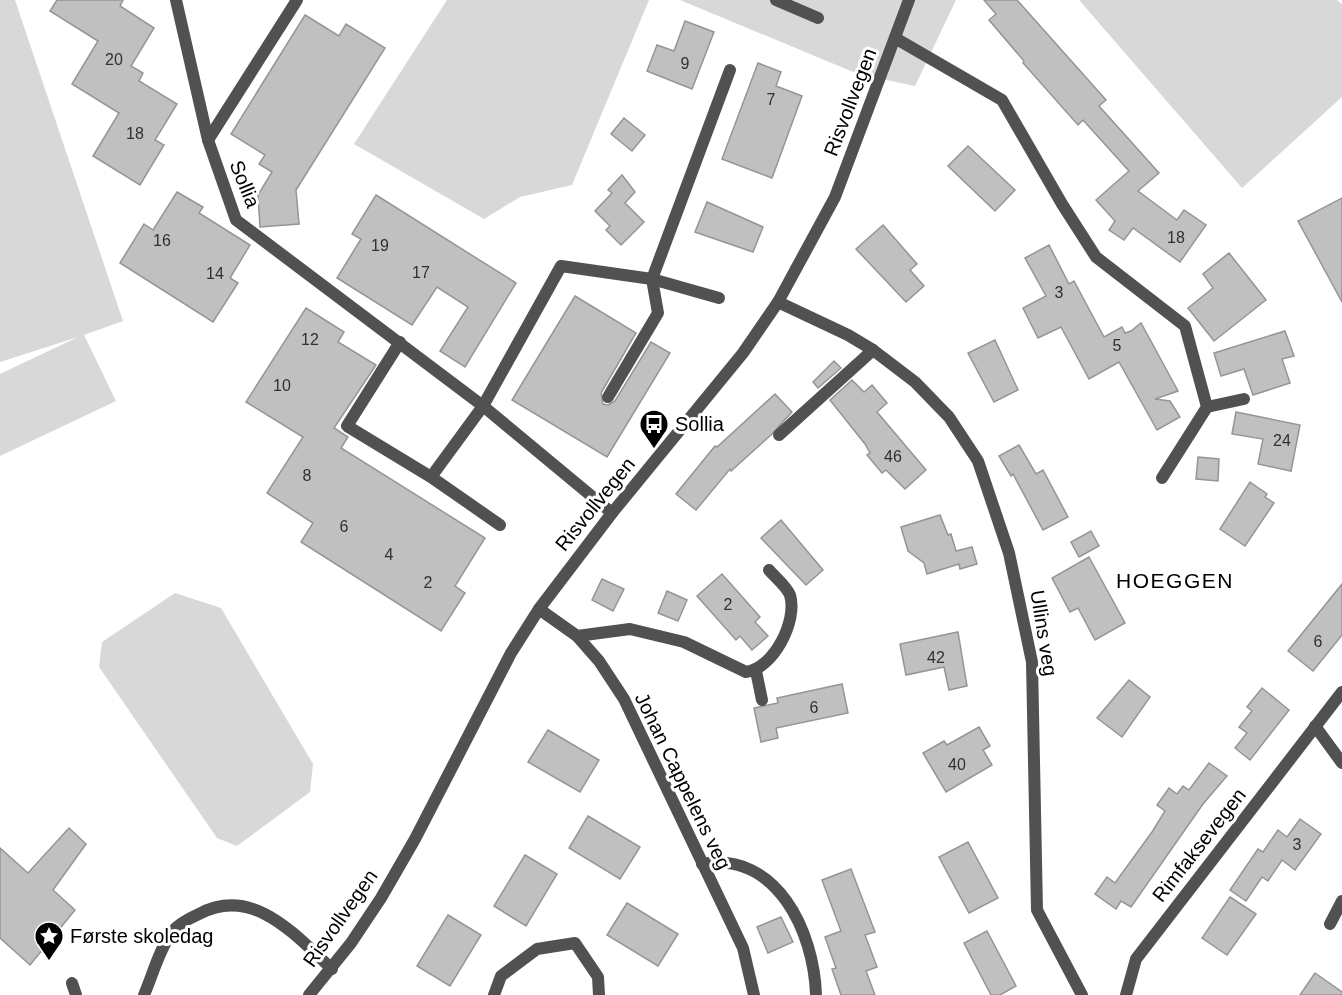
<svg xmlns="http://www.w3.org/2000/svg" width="1342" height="995" viewBox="0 0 1342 995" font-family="Helvetica,sans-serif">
	<rect width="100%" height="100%" fill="#fff"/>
	<g fill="#d8d8d8">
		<polygon points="0,0 15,0 123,321 84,335 116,401 0,456 0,374 78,337 0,362"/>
		<polygon points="447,0 649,0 572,185 520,197 484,219 354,144"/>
		<polygon points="680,0 956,0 915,86 858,74"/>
		<polygon points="1079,0 1337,0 1342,4 1342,97 1242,188"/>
		<polygon points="175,593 221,608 313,764 310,792 237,846 217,838 99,667 102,642"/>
	</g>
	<g fill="#c0c0c0" stroke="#959595" stroke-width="1.5">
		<polygon points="57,0 123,0 120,6 154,28 131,66 143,73 139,81 177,104 155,140 164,145 140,185 93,156 119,113 72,84 98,41 50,11"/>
		<polygon points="984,0 1017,0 1106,100 1099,106 1159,173 1138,191 1177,220 1184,210 1206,225 1180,262 1133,228 1124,240 1109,230 1115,221 1096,200 1129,171 1083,120 1078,125 1023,63 1024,61 989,20 996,14"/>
		<polygon points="305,15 339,36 346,24 385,48 296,190 299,224 260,227 258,195 272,172 259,164 265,155 231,134"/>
		<polygon points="685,21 714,32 692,89 647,71 657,45 674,51"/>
		<polygon points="758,63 781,72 776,86 802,96 772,178 722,159"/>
		<polygon points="624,118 645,135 632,151 611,134"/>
		<polygon points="968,146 1015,190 995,211 948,166"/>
		<polygon points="622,175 635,192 625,203 644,222 621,245 606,230 610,226 595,211 612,193 608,190"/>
		<polygon points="177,192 203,207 199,213 250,245 230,278 238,283 213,322 120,263 144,224 153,230"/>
		<polygon points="376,195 516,283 465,367 440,351 468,307 437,287 412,325 337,278 361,239 352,234"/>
		<polygon points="1342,198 1342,302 1298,221"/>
		<polygon points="707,202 763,227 753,252 695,232"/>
		<polygon points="883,225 917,264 910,270 924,286 906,302 856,249"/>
		<polygon points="1049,245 1069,284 1074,281 1104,337 1122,327 1125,333 1131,331 1141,323 1178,391 1155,399 1170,401 1180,417 1157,430 1119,362 1089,379 1061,327 1038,338 1023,308 1046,296 1025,258"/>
		<polygon points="1229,253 1266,300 1214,341 1188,308 1213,288 1203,274"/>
		<polygon points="575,296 636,333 601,393 603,404 608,405 615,401 651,342 670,353 607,457 512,400"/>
		<polygon points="306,308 344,332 338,342 376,365 334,428 348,437 341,448 485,538 455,586 465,593 441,631 301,542 313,523 267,493 303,437 246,402"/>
		<polygon points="1285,331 1294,356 1282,359 1290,383 1253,395 1244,369 1221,376 1214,353"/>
		<polygon points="995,340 1018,390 994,402 968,353"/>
		<polygon points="834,361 841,368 818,388 813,382"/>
		<polygon points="852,380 864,392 872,385 887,403 877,412 926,470 905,489 886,470 882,473 867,455 870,453 865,444 830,400"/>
		<polygon points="775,394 792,412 771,435 731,471 730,469 696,510 676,494 715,446 717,447"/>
		<polygon points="1236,412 1300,425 1291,471 1258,464 1263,439 1232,434"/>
		<polygon points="1019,445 1036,474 1043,470 1068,517 1043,530 1013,474 1011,476 999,456"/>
		<polygon points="1198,457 1219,459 1218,481 1196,479"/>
		<polygon points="1250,482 1267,494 1265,497 1274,503 1245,546 1220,529"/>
		<polygon points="940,515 948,535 951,534 956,551 972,547 977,564 960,569 959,564 927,574 924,563 908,551 901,527"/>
		<polygon points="781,520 823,570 806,585 761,538"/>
		<polygon points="1091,531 1099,546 1079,557 1071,542"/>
		<polygon points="1089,557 1125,623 1095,640 1078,608 1070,612 1052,578"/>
		<polygon points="722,574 760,617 755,622 768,636 752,650 740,636 736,640 697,596"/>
		<polygon points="602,579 624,589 613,611 592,600"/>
		<polygon points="1342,584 1342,635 1313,671 1288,651"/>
		<polygon points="667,591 687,600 678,621 658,613"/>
		<polygon points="958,632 967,686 949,690 944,667 906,675 900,644"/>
		<polygon points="1129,680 1150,697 1122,737 1097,718"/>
		<polygon points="842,684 848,713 776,728 778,738 761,742 754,708 778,703 777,698"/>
		<polygon points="1262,688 1289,710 1250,760 1235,748 1247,733 1239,727 1252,711 1247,707"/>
		<polygon points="979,727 990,746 983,750 992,765 946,792 923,753 944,741 947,745"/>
		<polygon points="548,730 599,760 580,792 528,762"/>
		<polygon points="1209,763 1227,776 1203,804 1131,907 1121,901 1116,909 1095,894 1107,877 1115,883 1152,832 1165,811 1157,805 1169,788 1177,794 1183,786 1189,790"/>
		<polygon points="588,816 640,847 620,879 569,848"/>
		<polygon points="1300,819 1321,834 1295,870 1282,860 1268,881 1262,877 1246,901 1230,890 1258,849 1263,852 1278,830 1287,837"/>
		<polygon points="69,828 86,844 53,890 75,910 30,965 0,938 0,848 28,873"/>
		<polygon points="968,842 998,898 969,913 939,857"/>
		<polygon points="525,855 557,874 526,926 494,906"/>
		<polygon points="851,869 875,932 865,935 877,967 866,971 875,995 841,995 832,969 836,968 825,937 841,931 822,880"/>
		<polygon points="1230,897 1256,914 1227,955 1202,938"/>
		<polygon points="627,903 678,934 658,966 607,935"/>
		<polygon points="448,915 481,935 450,986 417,966"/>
		<polygon points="781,917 793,942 768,953 757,927"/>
		<polygon points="987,931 1016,986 1000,995 991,995 964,943"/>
		<polygon points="1315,973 1342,992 1342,995 1300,995"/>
	</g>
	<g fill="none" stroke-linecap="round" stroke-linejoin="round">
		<g stroke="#515151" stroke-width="12">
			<polyline points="176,0 208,140 236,220 483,406 431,477"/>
			<polyline points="776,0 818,18"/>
			<polyline points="208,140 297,0"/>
			<polyline points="400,342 347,426 431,477 500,525"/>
			<polyline points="608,397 658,313 652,279 719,298"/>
			<polyline points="1207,407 1244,399"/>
			<polyline points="779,435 873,350"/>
			<path d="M 577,636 L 630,629 L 684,642 L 746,672 C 773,669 798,621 790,595 C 787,587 775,577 769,570"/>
			<polyline points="756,671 762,700"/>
			<polyline points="1315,726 1342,763"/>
			<path d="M 702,864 C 777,851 814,932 816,995"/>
			<polyline points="1330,924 1342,901"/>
			<polyline points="72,983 76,995"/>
			<path d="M 144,995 C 153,974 159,950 172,932 C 178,924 190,918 199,914 C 253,885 295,935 332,969"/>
			<polyline points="494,995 501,976 537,949 575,943 598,977 599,995"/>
		</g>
		<g stroke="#515151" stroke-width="12">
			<polyline points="895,38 1002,100 1062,204 1096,257 1185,326 1207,407 1162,478"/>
			<polyline points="778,302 848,335 873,350 915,382 949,417 978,461 1009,553 1032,662 1037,910 1082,995"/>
			<polyline points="612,513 483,406 561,266 652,279 730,70"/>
			<polyline points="539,609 577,636 599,661 624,699 743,948 754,995"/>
			<polyline points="1126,995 1136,959 1342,692"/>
		</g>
		<polyline stroke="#515151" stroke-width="12" points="309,995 351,943 381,898 415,839 511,653 539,609 612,513 743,353 778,302 835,197 909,0"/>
	</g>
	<defs>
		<g id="bus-pin" transform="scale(1.5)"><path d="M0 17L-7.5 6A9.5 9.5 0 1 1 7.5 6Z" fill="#000" stroke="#fff"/><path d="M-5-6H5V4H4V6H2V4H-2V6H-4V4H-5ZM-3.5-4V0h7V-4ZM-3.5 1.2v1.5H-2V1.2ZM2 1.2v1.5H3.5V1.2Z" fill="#fff"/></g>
		<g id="sight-pin" transform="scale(1.5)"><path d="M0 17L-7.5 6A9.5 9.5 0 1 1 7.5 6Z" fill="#000" stroke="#fff"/><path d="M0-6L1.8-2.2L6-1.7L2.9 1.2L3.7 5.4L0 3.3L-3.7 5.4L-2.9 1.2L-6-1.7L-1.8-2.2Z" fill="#fff"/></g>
	</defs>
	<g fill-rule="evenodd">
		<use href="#bus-pin" x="654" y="424"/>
		<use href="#sight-pin" x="49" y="936"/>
	</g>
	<g text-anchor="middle" stroke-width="6" stroke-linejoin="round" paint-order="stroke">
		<g font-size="16" fill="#303030">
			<text x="114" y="65">20</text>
			<text x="685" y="69">9</text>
			<text x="771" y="105">7</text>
			<text x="135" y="139">18</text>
			<text x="1176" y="243">18</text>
			<text x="162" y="246">16</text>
			<text x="380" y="251">19</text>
			<text x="421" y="278">17</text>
			<text x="215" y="279">14</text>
			<text x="1059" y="298">3</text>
			<text x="310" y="345">12</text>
			<text x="1117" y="351">5</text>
			<text x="282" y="391">10</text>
			<text x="1282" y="446">24</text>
			<text x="893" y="462">46</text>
			<text x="307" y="481">8</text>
			<text x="344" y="532">6</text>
			<text x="389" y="560">4</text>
			<text x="428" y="588">2</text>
			<text x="728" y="610">2</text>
			<text x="1318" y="647">6</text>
			<text x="936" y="663">42</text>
			<text x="814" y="713">6</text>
			<text x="957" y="770">40</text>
			<text x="1297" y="850">3</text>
		</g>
		<g font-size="20" fill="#000" stroke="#fff">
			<text transform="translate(850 102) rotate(-69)" y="7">Risvollvegen</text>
			<text transform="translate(245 184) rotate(68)" y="7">Sollia</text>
			<text transform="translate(595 504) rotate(-51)" y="7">Risvollvegen</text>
			<text transform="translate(1044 633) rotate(81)" y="7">Ullins veg</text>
			<text transform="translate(683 781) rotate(64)" y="7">Johan Cappelens veg</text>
			<text transform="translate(1199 845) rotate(-52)" y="7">Rimfaksevegen</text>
			<text transform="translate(340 918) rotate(-55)" y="7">Risvollvegen</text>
		</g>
		<g font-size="20" fill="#000" stroke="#fff" text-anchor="start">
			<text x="675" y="431">Sollia</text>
			<text x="70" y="943">Første skoledag</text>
		</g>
		<g font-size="21" letter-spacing="1.5" fill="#000" stroke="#fff">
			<text x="1175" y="588">HOEGGEN</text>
		</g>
	</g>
</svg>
